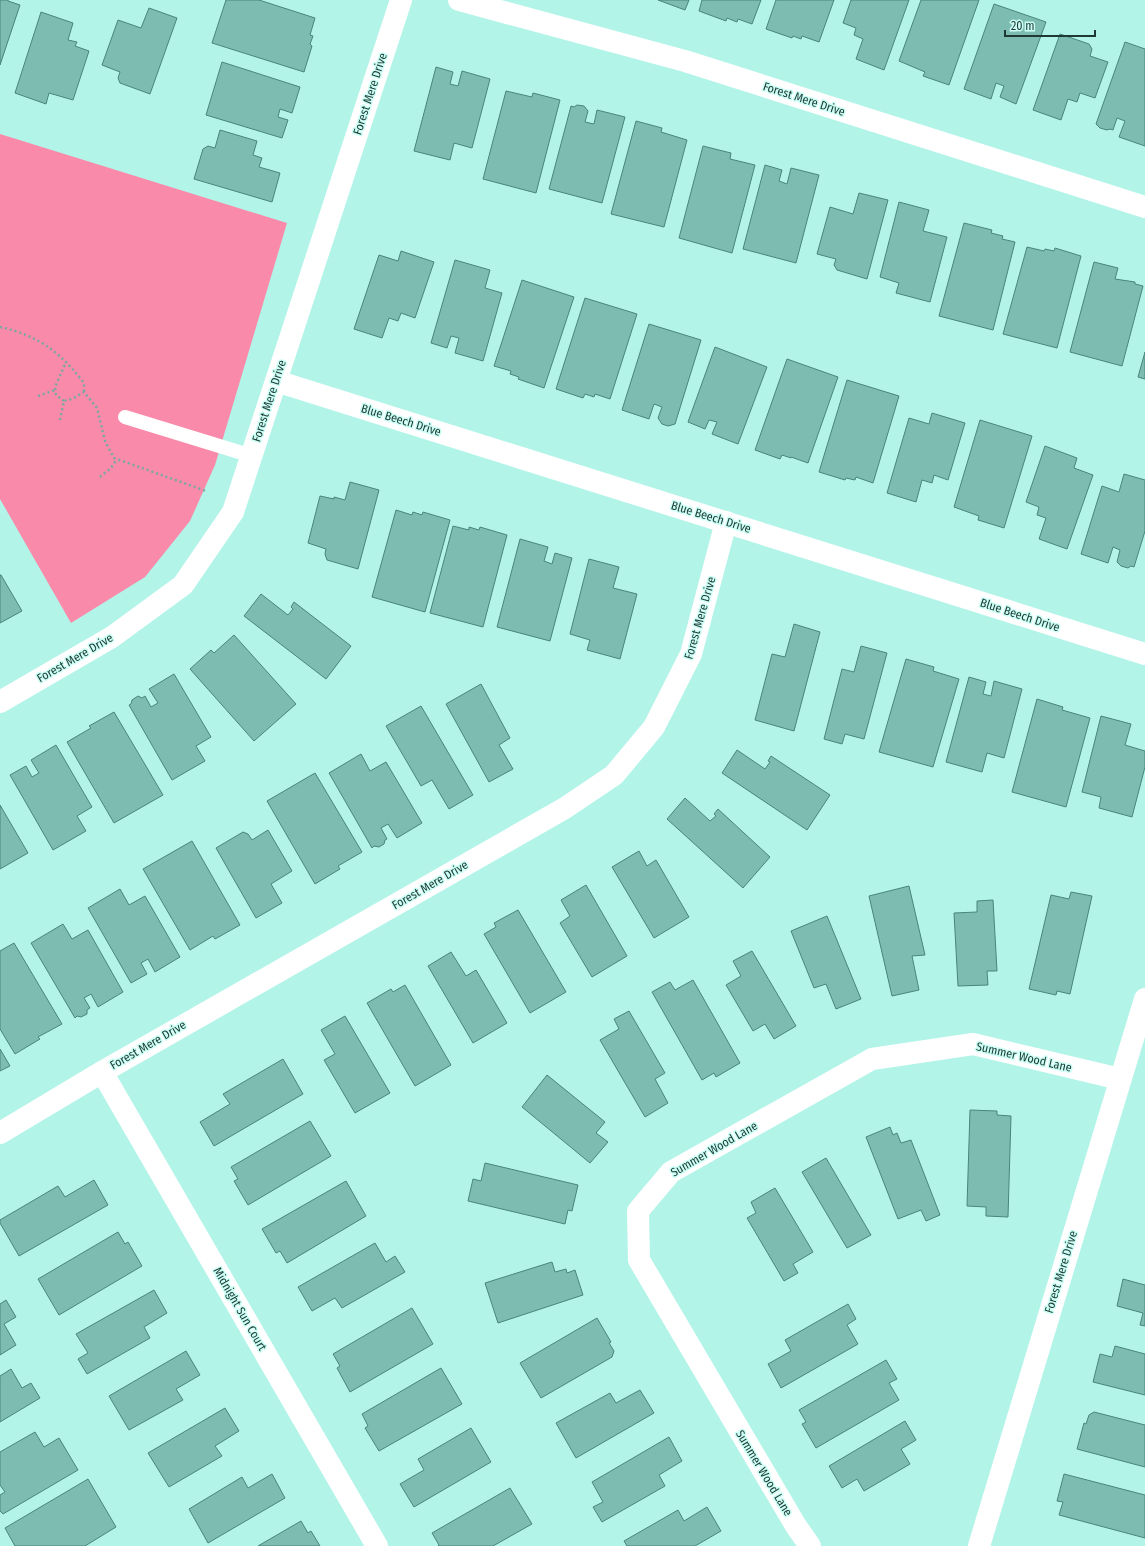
<svg xmlns="http://www.w3.org/2000/svg" width="1145" height="1546" viewBox="0 0 1145 1546" font-family="'Fira Sans Condensed',sans-serif">
	<rect width="100%" height="100%" fill="#b3f4e9"/>
	<polygon fill="#f98aaa" points="0,134 287,223 215,465 190,521 145,577 71,623 0,499"/>
	<g fill="#7cbcb1" stroke="#47867c">
		<polygon points="0,0 8,0 8,1 20,5 0,65"/>
		<polygon points="226,0 259,0 315,18 310,35 313,36 310,44 312,46 304,72 212,43"/>
		<polygon points="658,0 689,0 685,10"/>
		<polygon points="702,0 761,0 752,24 738,19 737,22 727,18 726,21 699,11"/>
		<polygon points="776,0 834,0 819,42 802,36 801,39 793,36 792,38 766,29"/>
		<polygon points="851,0 909,0 884,70 856,59 863,39 854,35 856,28 843,23"/>
		<polygon points="921,0 979,0 949,85 923,76 925,72 899,61"/>
		<polygon points="994,4 1046,22 1016,104 1000,97 1004,86 996,83 991,99 964,89"/>
		<polygon points="149,8 177,18 150,94 120,83 118,78 120,72 102,65 118,20 141,28"/>
		<polygon points="41,12 73,23 68,40 77,42 75,46 89,51 73,100 49,93 46,104 15,93"/>
		<polygon points="1060,34 1089,44 1092,49 1090,56 1108,62 1095,98 1080,93 1077,102 1068,99 1061,120 1033,110"/>
		<polygon points="1125,42 1145,49 1145,146 1119,137 1125,121 1117,118 1113,130 1110,129 1107,130 1100,128 1096,124"/>
		<polygon points="222,62 300,87 292,113 280,109 278,117 288,120 282,138 206,115"/>
		<polygon points="436,67 453,72 450,84 458,86 462,71 490,79 472,148 454,143 450,160 414,151"/>
		<polygon points="506,91 532,97 533,93 560,100 536,193 483,179"/>
		<polygon points="577,105 584,106 588,111 585,122 594,124 597,110 625,117 602,203 549,189 571,106 574,107"/>
		<polygon points="636,121 662,128 661,132 687,140 664,227 611,214"/>
		<polygon points="220,130 257,141 253,155 262,158 259,167 280,173 272,202 194,179 203,149 208,146 215,148"/>
		<polygon points="703,146 731,153 730,159 755,165 732,253 679,238"/>
		<polygon points="765,165 782,170 779,181 787,184 791,168 819,175 796,263 743,249"/>
		<polygon points="859,193 888,200 867,279 837,270 834,265 836,259 817,254 830,207 853,214"/>
		<polygon points="899,202 929,210 923,231 947,237 930,302 896,293 899,283 880,277"/>
		<polygon points="964,223 992,230 991,233 1003,236 1002,239 1015,242 993,330 939,316"/>
		<polygon points="1027,247 1044,251 1045,249 1054,251 1055,248 1081,256 1057,348 1003,334"/>
		<polygon points="401,251 434,262 415,318 401,313 398,321 389,318 382,338 354,329 379,255 398,261"/>
		<polygon points="455,260 490,270 485,288 502,293 483,361 455,353 459,338 451,336 447,348 431,343"/>
		<polygon points="1094,262 1118,268 1115,279 1135,282 1135,284 1143,286 1122,366 1070,352"/>
		<polygon points="522,280 574,297 544,388 518,379 519,377 510,374 511,371 494,366"/>
		<polygon points="585,298 637,314 610,399 595,394 594,397 585,394 583,398 556,389"/>
		<polygon points="649,324 701,340 675,424 668,426 662,424 658,418 662,407 654,404 649,419 622,410"/>
		<polygon points="715,347 767,367 738,444 712,434 717,422 709,420 705,429 688,422"/>
		<polygon points="1145,352 1145,379 1138,377"/>
		<polygon points="787,359 838,377 808,463 791,457 791,458 782,455 780,459 755,450"/>
		<polygon points="847,380 899,396 873,483 856,477 855,480 846,478 845,480 819,472"/>
		<polygon points="932,413 965,423 948,480 934,475 932,483 922,480 916,502 887,493 909,418 929,424"/>
		<polygon points="980,420 1032,436 1004,528 978,520 979,516 954,507"/>
		<polygon points="1045,446 1077,458 1074,468 1093,475 1067,549 1039,539 1046,518 1037,515 1039,507 1026,502"/>
		<polygon points="1124,474 1145,480 1145,531 1134,567 1131,566 1128,568 1121,566 1117,562 1120,550 1113,547 1108,563 1081,554 1102,486 1119,492"/>
		<polygon points="350,482 379,490 358,569 327,560 325,554 326,549 308,543 320,496 334,499 334,497 345,500"/>
		<polygon points="396,510 412,515 413,512 422,515 423,512 450,520 425,612 372,597"/>
		<polygon points="453,526 469,530 469,527 479,530 480,527 507,535 483,627 430,613"/>
		<polygon points="520,539 548,547 544,561 552,564 555,553 572,558 550,641 497,627"/>
		<polygon points="589,559 619,567 613,588 637,594 620,659 587,650 590,640 570,634"/>
		<polygon points="0,575 1,575 22,611 0,623"/>
		<polygon points="261,594 288,615 293,609 291,607 294,602 351,646 326,679 244,616"/>
		<polygon points="794,624 820,632 794,731 755,720 772,654 785,657"/>
		<polygon points="234,635 296,704 254,741 190,669 211,650 214,653"/>
		<polygon points="861,646 887,653 864,739 845,734 842,744 824,739 842,669 854,672"/>
		<polygon points="906,659 934,667 933,671 959,679 933,767 879,752"/>
		<polygon points="174,674 211,737 196,746 205,761 172,780 129,705 131,704 132,700 138,696 142,698 145,696 151,707 158,703 149,689"/>
		<polygon points="969,677 986,682 983,694 991,696 994,681 1022,689 1004,758 987,753 982,772 946,762"/>
		<polygon points="481,684 510,738 499,745 513,769 489,782 446,704"/>
		<polygon points="1037,699 1063,707 1062,710 1090,718 1066,807 1012,792"/>
		<polygon points="421,706 473,795 449,809 432,780 421,786 386,726"/>
		<polygon points="114,712 163,795 114,823 67,742 91,728 89,726"/>
		<polygon points="1101,716 1131,724 1125,745 1145,751 1145,767 1132,817 1099,808 1101,797 1082,792"/>
		<polygon points="56,745 92,807 77,816 86,831 53,850 10,775 26,766 32,777 39,773 31,760"/>
		<polygon points="737,750 765,769 770,762 768,761 771,756 830,795 807,830 722,773"/>
		<polygon points="361,754 370,771 386,762 422,823 397,838 388,824 381,828 387,839 385,840 384,844 379,847 374,846 372,848 329,773"/>
		<polygon points="315,773 362,852 338,866 340,869 315,884 267,801"/>
		<polygon points="685,798 710,821 716,816 714,814 718,809 770,857 743,888 667,819"/>
		<polygon points="0,805 28,853 0,869"/>
		<polygon points="268,830 292,871 271,884 282,903 256,918 216,848 243,832 248,834 252,840"/>
		<polygon points="192,841 240,925 215,939 213,936 190,950 143,869"/>
		<polygon points="639,851 647,866 656,860 689,917 654,938 612,867"/>
		<polygon points="586,885 627,956 592,977 560,923 570,916 561,900"/>
		<polygon points="909,886 925,955 912,956 919,990 892,996 869,896"/>
		<polygon points="120,889 129,905 145,896 180,957 155,972 148,959 141,963 147,974 131,983 88,908"/>
		<polygon points="1071,892 1092,896 1070,994 1057,991 1056,995 1029,989 1051,895 1069,899"/>
		<polygon points="993,900 997,971 987,971 988,985 958,986 954,913 977,912 977,901"/>
		<polygon points="518,910 566,992 530,1013 484,934 496,927 494,923"/>
		<polygon points="827,916 861,999 836,1009 826,984 814,988 791,931"/>
		<polygon points="63,924 72,939 88,930 123,992 98,1007 91,994 84,998 90,1008 87,1010 87,1014 81,1017 77,1016 75,1018 31,943"/>
		<polygon points="14,943 62,1024 38,1037 40,1039 15,1054 0,1029 0,951"/>
		<polygon points="752,951 796,1026 774,1039 765,1024 753,1031 726,985 741,976 733,961"/>
		<polygon points="451,952 466,976 476,970 507,1023 473,1043 428,966"/>
		<polygon points="693,980 740,1063 716,1077 714,1073 702,1080 652,992 670,982 675,990"/>
		<polygon points="405,985 451,1065 415,1086 367,1003 391,989 393,992"/>
		<polygon points="629,1011 665,1073 655,1079 668,1103 645,1117 600,1040 619,1029 614,1019"/>
		<polygon points="345,1016 390,1093 355,1113 324,1060 335,1054 321,1030"/>
		<polygon points="0,1049 10,1066 0,1071"/>
		<polygon points="283,1059 303,1094 214,1146 200,1122 230,1104 223,1094"/>
		<polygon points="547,1075 605,1122 596,1133 608,1142 590,1163 522,1107"/>
		<polygon points="970,1110 997,1111 997,1115 1011,1116 1008,1217 986,1216 986,1207 967,1206"/>
		<polygon points="310,1121 331,1156 248,1205 234,1181 238,1179 231,1167"/>
		<polygon points="890,1127 893,1135 897,1133 901,1143 911,1140 940,1215 926,1221 921,1210 898,1219 866,1137"/>
		<polygon points="826,1158 871,1235 847,1248 802,1172"/>
		<polygon points="485,1163 578,1185 572,1211 568,1210 565,1224 468,1201 473,1179 481,1181"/>
		<polygon points="94,1180 108,1205 19,1256 0,1223 0,1220 58,1186 65,1197"/>
		<polygon points="346,1181 366,1216 287,1263 280,1251 276,1253 262,1229"/>
		<polygon points="775,1188 813,1252 793,1264 798,1273 784,1281 747,1218 756,1213 751,1202"/>
		<polygon points="118,1232 125,1244 128,1242 142,1266 59,1315 38,1279"/>
		<polygon points="375,1243 386,1262 395,1256 405,1272 342,1308 335,1298 312,1311 298,1287"/>
		<polygon points="552,1262 555,1272 566,1269 567,1273 575,1270 583,1295 498,1323 485,1283"/>
		<polygon points="1123,1279 1145,1285 1145,1326 1140,1325 1143,1313 1117,1306"/>
		<polygon points="154,1290 167,1313 144,1327 150,1338 87,1374 78,1359 88,1353 76,1334"/>
		<polygon points="6,1300 16,1317 4,1324 16,1345 0,1355 0,1304"/>
		<polygon points="848,1304 856,1319 847,1325 858,1344 781,1388 768,1364 791,1351 785,1340"/>
		<polygon points="412,1308 433,1344 350,1392 337,1368 340,1366 333,1354"/>
		<polygon points="597,1318 611,1342 609,1343 614,1351 612,1357 541,1398 520,1363"/>
		<polygon points="1115,1346 1145,1354 1145,1395 1093,1382 1100,1354 1112,1357"/>
		<polygon points="186,1351 200,1375 176,1389 183,1400 129,1430 109,1396"/>
		<polygon points="886,1360 897,1379 889,1383 899,1400 816,1448 802,1424 806,1422 799,1410"/>
		<polygon points="441,1368 462,1404 379,1451 365,1428 368,1426 362,1414"/>
		<polygon points="11,1369 22,1388 31,1383 40,1398 0,1422 0,1376"/>
		<polygon points="640,1390 654,1413 576,1458 556,1423 610,1393 616,1403"/>
		<polygon points="225,1408 239,1431 215,1446 222,1456 169,1487 148,1453"/>
		<polygon points="1094,1412 1145,1425 1145,1467 1077,1449 1084,1423 1086,1424 1089,1415"/>
		<polygon points="905,1421 916,1440 901,1449 910,1464 864,1491 857,1479 842,1488 829,1466"/>
		<polygon points="471,1428 491,1462 414,1507 400,1484 424,1470 418,1459"/>
		<polygon points="35,1432 44,1447 59,1438 78,1470 3,1514 0,1511 0,1495 5,1492 0,1485 0,1452"/>
		<polygon points="669,1437 682,1461 659,1475 665,1486 602,1522 593,1507 603,1502 592,1482"/>
		<polygon points="272,1474 285,1498 208,1543 189,1509 242,1477 248,1488"/>
		<polygon points="1064,1474 1145,1495 1145,1538 1059,1515 1063,1502 1057,1501"/>
		<polygon points="88,1479 116,1527 85,1546 15,1546 5,1528"/>
		<polygon points="510,1488 532,1524 493,1546 438,1546 439,1545 432,1533"/>
		<polygon points="707,1507 721,1531 695,1546 627,1546 624,1541 678,1510 684,1521"/>
		<polygon points="301,1521 308,1533 311,1531 320,1546 258,1546"/>
	</g>
	<g fill="none" stroke-linecap="round" stroke-linejoin="round">
		<g stroke="#77a9a0" stroke-width="2.5" stroke-dasharray="2 3" stroke-linecap="butt">
			<path d="M 0,327 C 38,335 61,353 84,383 L 84,392"/>
			<polyline points="38,396 55,390"/>
			<polyline points="64,401 56,395 55,387 66,362"/>
			<polyline points="60,420 64,401 72,399 84,392 97,408 105,441 114,458 206,491"/>
			<polyline points="100,477 111,468 117,459"/>
		</g>
		<polyline stroke="#fff" stroke-width="14" points="125,417 252,456"/>
		<g stroke="#fff" stroke-width="22">
			<polyline points="459,0 685,61 1145,207"/>
			<polyline points="276,381 1145,654"/>
			<polyline points="0,702 112,637 183,585 233,512 401,0"/>
			<polyline points="102,1072 377,1546"/>
			<polyline points="0,1133 102,1072 565,808 614,775 654,727 691,654 726,522"/>
			<polyline points="810,1546 796,1526 639,1260 638,1211 671,1172 872,1059 973,1044 1120,1079"/>
			<polyline points="979,1546 1145,999"/>
		</g>
	</g>
	<g text-anchor="middle" stroke-width="3" stroke-linejoin="round" paint-order="stroke">
		<g font-size="12" fill="#1e3934" stroke="#cbfff5">
			<text transform="translate(370 94) rotate(-72)" y="4">Forest Mere Drive</text>
			<text transform="translate(804 99) rotate(18)" y="4">Forest Mere Drive</text>
			<text transform="translate(269 401) rotate(-72)" y="4">Forest Mere Drive</text>
			<text transform="translate(401 420) rotate(17)" y="4">Blue Beech Drive</text>
			<text transform="translate(711 517) rotate(17)" y="4">Blue Beech Drive</text>
			<text transform="translate(1020 615) rotate(18)" y="4">Blue Beech Drive</text>
			<text transform="translate(700 618) rotate(-74)" y="4">Forest Mere Drive</text>
			<text transform="translate(75 658) rotate(-30)" y="4">Forest Mere Drive</text>
			<text transform="translate(430 885) rotate(-30)" y="4">Forest Mere Drive</text>
			<text transform="translate(148 1045) rotate(-30)" y="4">Forest Mere Drive</text>
			<text transform="translate(1024 1057) rotate(13)" y="4">Summer Wood Lane</text>
			<text transform="translate(714 1149) rotate(-30)" y="4">Summer Wood Lane</text>
			<text transform="translate(1061 1272) rotate(-73)" y="4">Forest Mere Drive</text>
			<text transform="translate(240 1309) rotate(60)" y="4">Midnight Sun Court</text>
			<text transform="translate(764 1473) rotate(59)" y="4">Summer Wood Lane</text>
		</g>
	</g>
	<path d="M1005 30v6h90v-6" fill="none" stroke="#1e3934" stroke-width="2"/>
	<text x="1011" y="30" font-size="12" fill="#1e3934" stroke="#cbfff5" stroke-width="3" paint-order="stroke">20 m</text>
</svg>
